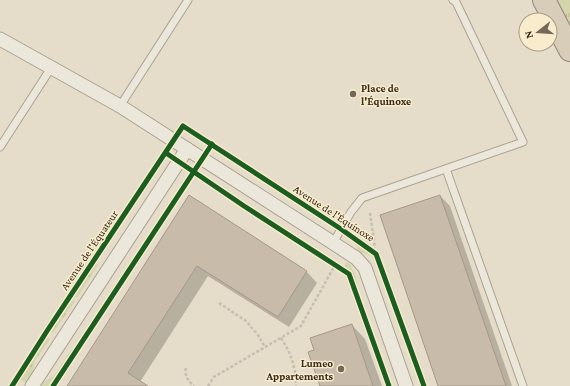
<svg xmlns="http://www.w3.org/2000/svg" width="570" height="386" viewBox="0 0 570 386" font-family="'Crimson Pro',serif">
	<defs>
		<pattern id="grass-tufts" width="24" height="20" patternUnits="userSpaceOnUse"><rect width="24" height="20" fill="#d4d5aa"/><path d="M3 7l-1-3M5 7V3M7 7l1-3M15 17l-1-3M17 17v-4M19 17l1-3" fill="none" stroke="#b7b792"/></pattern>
	</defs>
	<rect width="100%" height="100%" fill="#e5ddc9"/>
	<g fill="url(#grass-tufts)">
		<polygon points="550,0 570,0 570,38"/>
		<path d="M 359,244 L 375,256 L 373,258 C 368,252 361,255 355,250 Z"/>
		<polygon points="347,262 351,266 358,283 355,284 351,273 343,268"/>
		<polygon points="96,263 98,265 77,298 74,296"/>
		<polygon points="72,299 75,301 53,333 51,332"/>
		<polygon points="47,337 50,339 35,361 33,371 26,383 20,379"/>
		<polygon points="71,350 74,351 51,386 41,386 45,381 54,376"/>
	</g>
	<g fill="#0003">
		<polygon points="440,196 450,206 512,386 440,386"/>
		<polygon points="189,197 307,272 317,283 289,327 208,276 140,382 146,386 68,386"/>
		<polygon points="352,325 365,339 382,386 321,386 315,351"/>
	</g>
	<g fill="#c9bbaa" stroke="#a59889">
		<polygon points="189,195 307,271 278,317 197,266 128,373 148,386 67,386"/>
		<polygon points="440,195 506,386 438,386 380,215"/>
		<polygon points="352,324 373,386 320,386 308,352 314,350 310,338"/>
	</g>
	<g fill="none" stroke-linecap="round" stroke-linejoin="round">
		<g stroke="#aaa193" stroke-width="9">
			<g id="service">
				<polyline points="120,106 188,0"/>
				<polyline points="0,147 51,68"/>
				<polyline points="446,169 523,386"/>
				<polyline points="333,243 351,212 362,198 523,142 456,2 453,0"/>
			</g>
		</g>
		<g stroke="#aaa193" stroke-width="15">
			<g id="minor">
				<polyline points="0,39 120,106 327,239 356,258 365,268 406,386"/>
				<polyline points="32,386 187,149"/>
			</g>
		</g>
		<g stroke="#8f877a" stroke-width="24">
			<polyline id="motorway" points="544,0 570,50"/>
		</g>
		<g stroke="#c5beb2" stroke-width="2.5" stroke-dasharray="3 2" stroke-linecap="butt">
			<polyline points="370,213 375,248"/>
			<polyline points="219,303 246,321 258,335 265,347"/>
			<path d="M 281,338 C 291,353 296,368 296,386"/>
			<path d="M 186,368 C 184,375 188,381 194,386"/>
			<polyline points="208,386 214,377 301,326 335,265"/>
		</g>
		<use href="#service" stroke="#ece7db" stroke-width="7"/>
		<use href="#minor" stroke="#ece7db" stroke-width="13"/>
		<use href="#motorway" stroke="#d8cdb9" stroke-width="22"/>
		<g stroke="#f8eccd" stroke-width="8">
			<g id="cycleway">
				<polyline points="166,153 244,206 349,274 389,386"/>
				<polyline points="12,386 47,331 183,126 341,229 376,254 424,386"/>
				<polyline points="53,386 212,144"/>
			</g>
		</g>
		<use href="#cycleway" stroke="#1b5e20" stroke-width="5"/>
	</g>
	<g fill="#756858" stroke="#f8eccd" stroke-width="1.5">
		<circle cx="353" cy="94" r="4"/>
		<circle cx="341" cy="369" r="4"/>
	</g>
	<g text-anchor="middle" stroke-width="3" stroke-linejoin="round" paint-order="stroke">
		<g font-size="11" font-weight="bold" fill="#38291b" stroke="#f8eccd" text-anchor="start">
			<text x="361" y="92">Place de<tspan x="361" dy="13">l'Équinoxe</tspan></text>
			<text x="333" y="367" text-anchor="end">Lumeo<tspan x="333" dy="13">Appartements</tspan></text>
		</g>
		<g font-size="11" fill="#38291b" stroke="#f8eccd">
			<text transform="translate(334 213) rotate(33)" y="4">Avenue de l'Équinoxe</text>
			<text transform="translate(89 250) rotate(-56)" y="4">Avenue de l'Équateur</text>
		</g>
	</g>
	<g transform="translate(538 32) rotate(253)"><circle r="19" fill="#f8eccd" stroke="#ab9e86"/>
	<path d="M0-3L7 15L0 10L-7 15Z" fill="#756858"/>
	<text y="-6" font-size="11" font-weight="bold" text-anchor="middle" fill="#38291b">N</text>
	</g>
</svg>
